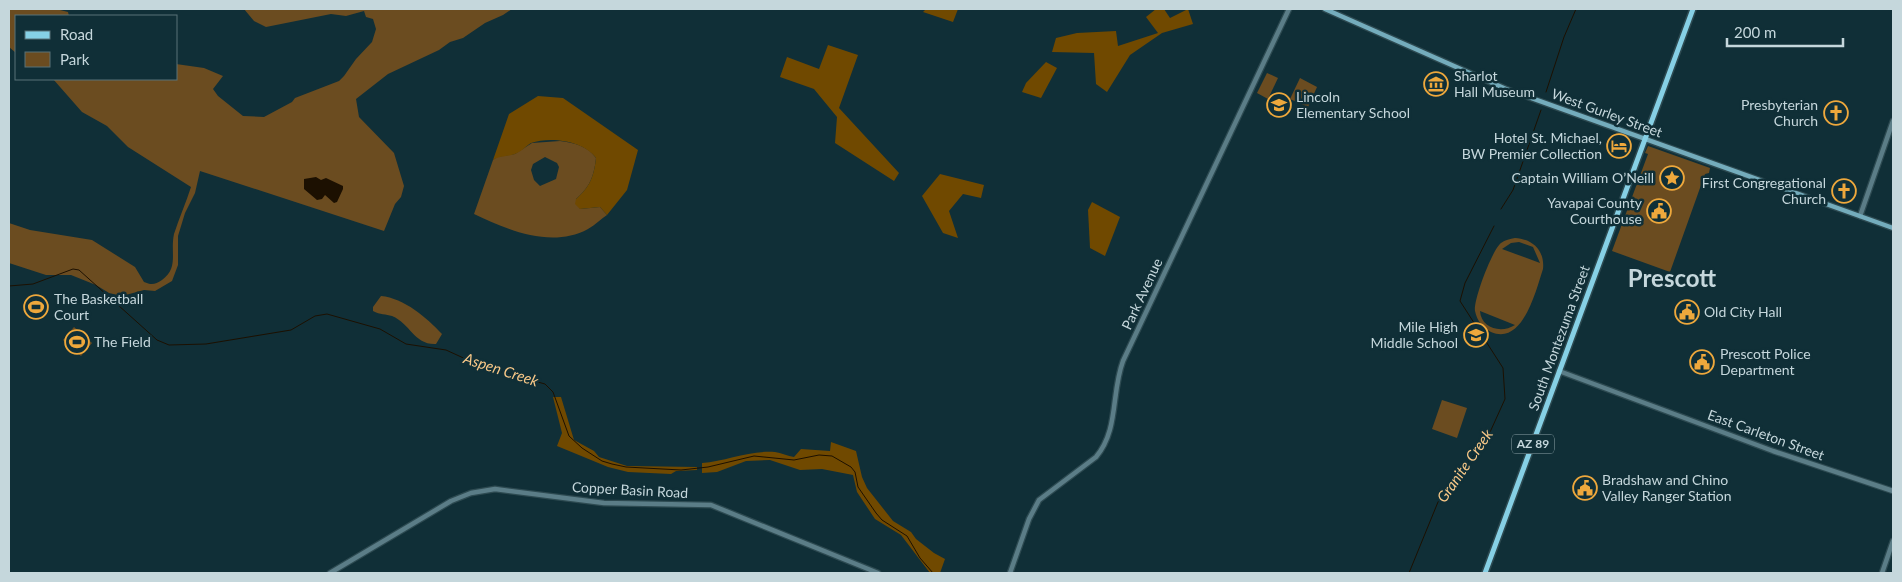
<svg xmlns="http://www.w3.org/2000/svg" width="1902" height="582" viewBox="0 0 1902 582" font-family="Lato,sans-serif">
	<rect width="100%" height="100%" fill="#102f37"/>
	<g fill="#6b4c20" fill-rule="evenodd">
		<polygon points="9,9 56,9 68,12 69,16 16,16 16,53 9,47"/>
		<path d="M 244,9 L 512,9 L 503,15 L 485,23 L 463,38 L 450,42 L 439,50 L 388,74 L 356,99 L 359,117 L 394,153 L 404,186 L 401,197 L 395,204 L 384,231 L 200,171 L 195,193 L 185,213 L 178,236 L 178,265 L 172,281 L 155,291 L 144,290 L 122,296 L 109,293 L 96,285 L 71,275 L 46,275 L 9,263 L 9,223 L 30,230 L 92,240 L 135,267 L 144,282 C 151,285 155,285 162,280 C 179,268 170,252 174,234 C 179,218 186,203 191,187 L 128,147 L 107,126 L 82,112 L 53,79 L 176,79 L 176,64 L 204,68 L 223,76 L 213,89 L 218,96 L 243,116 L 264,117 L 292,102 L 295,98 L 339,81 L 344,76 L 356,59 L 372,42 L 376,29 L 373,19 L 366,17 L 364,11 L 346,16 L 331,14 L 266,27 L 254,21 Z"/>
		<polygon points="1267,73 1278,78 1268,99 1257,93"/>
		<polygon points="1300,78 1317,87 1308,107 1290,99"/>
		<path d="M 560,141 C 574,143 588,146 596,158 C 594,176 590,187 576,199 L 580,209 L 600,207 L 607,215 C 601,219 595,225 588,229 C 551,249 508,230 474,214 L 493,160 L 497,157 L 515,154 L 532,143 ZM 545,157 L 557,163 L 559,167 L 556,179 L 540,186 L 534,180 L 531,170 L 533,164 Z"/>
		<polygon points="1648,146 1710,168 1709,173 1705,174 1670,272 1612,251 1648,154 1645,153"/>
		<path d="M 1515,238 C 1532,239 1545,250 1543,269 C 1536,290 1523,346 1491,332 C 1483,328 1477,321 1475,311 C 1473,301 1492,250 1501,243 C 1505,240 1510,239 1515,238 ZM 1519,242 L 1533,247 L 1540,263 L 1502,249 L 1511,243 ZM 1480,311 L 1515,325 C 1501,334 1481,328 1480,311 Z"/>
		<path d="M 381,296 C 404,298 427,318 442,334 L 436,344 C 414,345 411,324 392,316 C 386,314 380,315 373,311 L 373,307 Z"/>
		<polygon points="74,327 92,343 81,356 63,340"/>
		<polygon points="1442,400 1467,408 1457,438 1432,429"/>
	</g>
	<g fill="#704900">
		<polygon points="926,9 958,9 953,22 923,12"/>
		<polygon points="1156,9 1164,9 1170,18 1188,9 1193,24 1162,33 1130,55 1107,92 1096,84 1094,53 1052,52 1056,38 1077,33 1116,31 1118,46 1158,33 1146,17"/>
		<polygon points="828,45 858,55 839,108 899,173 894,181 835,143 837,117 814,89 780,77 787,57 819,69"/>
		<polygon points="1046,62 1057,68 1041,98 1022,92 1026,83"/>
		<path d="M 538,96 L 563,98 L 638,150 L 627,190 L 607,215 L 600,207 L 580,209 L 575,204 L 576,199 C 590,187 594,176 596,158 C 584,141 551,136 531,143 C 526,146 521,152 515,154 C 508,157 500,155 493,160 L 509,114 Z"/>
		<polygon points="940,174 984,185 981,198 963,194 949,211 958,238 943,233 922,196"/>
		<polygon points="1092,202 1120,217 1105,256 1090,248 1088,210"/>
		<polygon points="553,397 561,397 574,440 594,451 599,457 627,466 697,467 697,470 676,471 671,474 628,472 608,467 557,446 562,433"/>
		<path d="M 831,442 L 856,451 L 862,477 L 867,488 L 893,521 L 911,532 L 916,539 L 934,553 L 945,559 L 940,573 L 930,573 L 901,535 L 875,519 L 857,492 L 853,475 L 822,469 L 800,470 L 770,460 L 746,461 L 717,472 L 702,473 L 702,463 C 726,461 751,450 775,452 C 781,453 788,456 794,457 L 801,449 L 830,451 Z"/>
	</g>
	<polygon fill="#1c1001" points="316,177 321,180 326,178 343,186 343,189 337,202 334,203 325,195 322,199 317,200 304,189 304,179"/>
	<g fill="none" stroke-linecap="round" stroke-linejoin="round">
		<g stroke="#1c1001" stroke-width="1">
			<polyline points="1546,92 1564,37 1576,9"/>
			<polyline points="1501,209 1513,190 1541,110"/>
			<polyline points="9,286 33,284 73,269 79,270 157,340 169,345 206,344 291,330 315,316 327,314 380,329 406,344 446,350 481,366 545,384 553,392 569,436 582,448 602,461 612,464 626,467 681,470 708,467 754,456 794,460 819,455 832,456 851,467 855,472 858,487 876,513 882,520 907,536 920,558 933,573"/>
			<polyline points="1409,573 1438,502 1448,486 1486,441 1505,399 1503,368 1460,301 1465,283 1494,226"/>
		</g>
		<g stroke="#2d4a51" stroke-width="7">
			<g id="tertiary">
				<polyline points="1860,216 1893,121"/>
				<polyline points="1559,371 1773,451 1893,491"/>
				<polyline points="330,573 451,501 471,493 495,489 604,503 711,505 878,573"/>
				<path d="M 1010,573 L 1029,519 L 1039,500 L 1096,457 C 1119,430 1111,393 1123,361 L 1289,9"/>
				<polyline points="1882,573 1893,541"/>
			</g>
		</g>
		<g stroke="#2d4a51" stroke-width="7">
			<polyline id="secondary" points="1325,9 1506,89 1893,228"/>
		</g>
		<g stroke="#2d4a51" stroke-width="8">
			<polyline id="primary" points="1485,573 1693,9"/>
		</g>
		<use href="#tertiary" stroke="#5b7d87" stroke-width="4.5"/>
		<use href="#secondary" stroke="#74acbc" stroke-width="4.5"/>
		<use href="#primary" stroke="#86d0e5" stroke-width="5"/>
	</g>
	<defs>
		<g id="museum-ring" transform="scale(1.25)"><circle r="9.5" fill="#102f37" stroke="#eea83c" stroke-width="1.5"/><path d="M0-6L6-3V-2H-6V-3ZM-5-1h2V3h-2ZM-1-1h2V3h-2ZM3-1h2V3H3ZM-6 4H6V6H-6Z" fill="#eea83c"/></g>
		<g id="school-ring" transform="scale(1.25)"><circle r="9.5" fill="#102f37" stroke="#eea83c" stroke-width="1.5"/><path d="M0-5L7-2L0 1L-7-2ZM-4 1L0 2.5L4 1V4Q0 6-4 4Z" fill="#eea83c"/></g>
		<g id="church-ring" transform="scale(1.25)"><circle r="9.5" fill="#102f37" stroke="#eea83c" stroke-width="1.5"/><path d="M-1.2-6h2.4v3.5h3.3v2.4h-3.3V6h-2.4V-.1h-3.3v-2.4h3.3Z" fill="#eea83c"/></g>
		<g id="hotel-ring" transform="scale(1.25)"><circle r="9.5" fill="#102f37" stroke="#eea83c" stroke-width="1.5"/><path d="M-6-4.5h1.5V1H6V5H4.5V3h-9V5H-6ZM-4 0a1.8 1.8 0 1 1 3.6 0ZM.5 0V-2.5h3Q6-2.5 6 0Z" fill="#eea83c"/></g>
		<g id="sight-ring" transform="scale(1.25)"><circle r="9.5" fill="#102f37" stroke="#eea83c" stroke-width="1.5"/><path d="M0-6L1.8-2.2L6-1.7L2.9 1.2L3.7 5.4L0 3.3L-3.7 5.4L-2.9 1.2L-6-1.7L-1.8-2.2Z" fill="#eea83c"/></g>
		<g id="civic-ring" transform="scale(1.25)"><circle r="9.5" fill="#102f37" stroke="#eea83c" stroke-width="1.5"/><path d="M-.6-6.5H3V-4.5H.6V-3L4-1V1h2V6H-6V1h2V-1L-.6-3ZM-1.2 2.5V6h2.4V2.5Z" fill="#eea83c"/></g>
		<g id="stadium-ring" transform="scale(1.25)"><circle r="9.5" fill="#102f37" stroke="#eea83c" stroke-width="1.5"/><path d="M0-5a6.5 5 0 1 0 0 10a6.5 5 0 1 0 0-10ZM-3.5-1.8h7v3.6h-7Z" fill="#eea83c"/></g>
	</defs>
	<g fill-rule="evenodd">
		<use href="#museum-ring" x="1436" y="84"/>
		<use href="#school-ring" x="1279" y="105"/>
		<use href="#church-ring" x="1836" y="113"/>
		<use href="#hotel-ring" x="1619" y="146"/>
		<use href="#sight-ring" x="1672" y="178"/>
		<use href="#church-ring" x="1844" y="191"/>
		<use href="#civic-ring" x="1659" y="211"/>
		<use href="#stadium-ring" x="36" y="307"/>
		<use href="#civic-ring" x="1687" y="312"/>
		<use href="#school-ring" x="1476" y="335"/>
		<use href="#stadium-ring" x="77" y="342"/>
		<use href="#civic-ring" x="1702" y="362"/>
		<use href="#civic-ring" x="1585" y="488"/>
	</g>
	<g text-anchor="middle" stroke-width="5" stroke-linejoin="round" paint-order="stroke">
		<rect fill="#102f37" stroke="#8fa5aa" stroke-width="1" x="1512" y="434.5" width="42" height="19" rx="4"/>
		<g font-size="12" font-weight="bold" fill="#c5d7dc">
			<text x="1533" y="448">AZ 89</text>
		</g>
		<g font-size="14" fill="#c5d7dc" stroke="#102f37" text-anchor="start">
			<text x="1454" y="81">Sharlot<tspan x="1454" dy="16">Hall Museum</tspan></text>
			<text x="1296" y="102">Lincoln<tspan x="1296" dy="16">Elementary School</tspan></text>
			<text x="1818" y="110" text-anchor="end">Presbyterian<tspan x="1818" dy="16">Church</tspan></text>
			<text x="1602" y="143" text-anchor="end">Hotel St. Michael,<tspan x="1602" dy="16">BW Premier Collection</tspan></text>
			<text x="1654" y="183" text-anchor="end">Captain William O’Neill</text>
			<text x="1826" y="188" text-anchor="end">First Congregational<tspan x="1826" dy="16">Church</tspan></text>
			<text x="1642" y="208" text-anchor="end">Yavapai County<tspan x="1642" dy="16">Courthouse</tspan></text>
			<text x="54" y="304">The Basketball<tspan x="54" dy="16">Court</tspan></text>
			<text x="1704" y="317">Old City Hall</text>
			<text x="1458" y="332" text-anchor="end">Mile High<tspan x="1458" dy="16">Middle School</tspan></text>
			<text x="94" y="347">The Field</text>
			<text x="1720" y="359">Prescott Police<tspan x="1720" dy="16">Department</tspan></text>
			<text x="1602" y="485">Bradshaw and Chino<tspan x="1602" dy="16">Valley Ranger Station</tspan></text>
		</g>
		<g font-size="14" fill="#c5d7dc" stroke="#102f37">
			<text transform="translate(1607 113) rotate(20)" y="5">West Gurley Street</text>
			<text transform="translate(1142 294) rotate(-65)" y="5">Park Avenue</text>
			<text transform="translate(1559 338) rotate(-70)" y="5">South Montezuma Street</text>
			<text transform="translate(1766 435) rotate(20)" y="5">East Carleton Street</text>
			<text transform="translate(630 490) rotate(3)" y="5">Copper Basin Road</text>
		</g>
		<g font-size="15" font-style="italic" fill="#f8c888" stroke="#102f37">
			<text transform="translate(501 370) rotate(18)" y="5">Aspen Creek</text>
			<text transform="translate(1465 466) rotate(-55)" y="5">Granite Creek</text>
		</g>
		<g font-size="24" font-weight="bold" fill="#c5d7dc" stroke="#102f37">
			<text x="1672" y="287">Prescott</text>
		</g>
	</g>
	<rect width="1902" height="582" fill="none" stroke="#c5d7dc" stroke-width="20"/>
	<rect x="15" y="15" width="162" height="65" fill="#102f37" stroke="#587279"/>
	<rect x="25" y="31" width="25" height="8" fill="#86d0e5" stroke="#587279"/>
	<text x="60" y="40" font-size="15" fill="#c5d7dc">Road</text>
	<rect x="25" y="52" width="25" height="15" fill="#6b4c20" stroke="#587279"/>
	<text x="60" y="65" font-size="15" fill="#c5d7dc">Park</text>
	<path d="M1727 38v8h116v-8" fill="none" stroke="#c5d7dc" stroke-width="2.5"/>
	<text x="1734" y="38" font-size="15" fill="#c5d7dc" stroke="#102f37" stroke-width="4" paint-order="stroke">200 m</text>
</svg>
